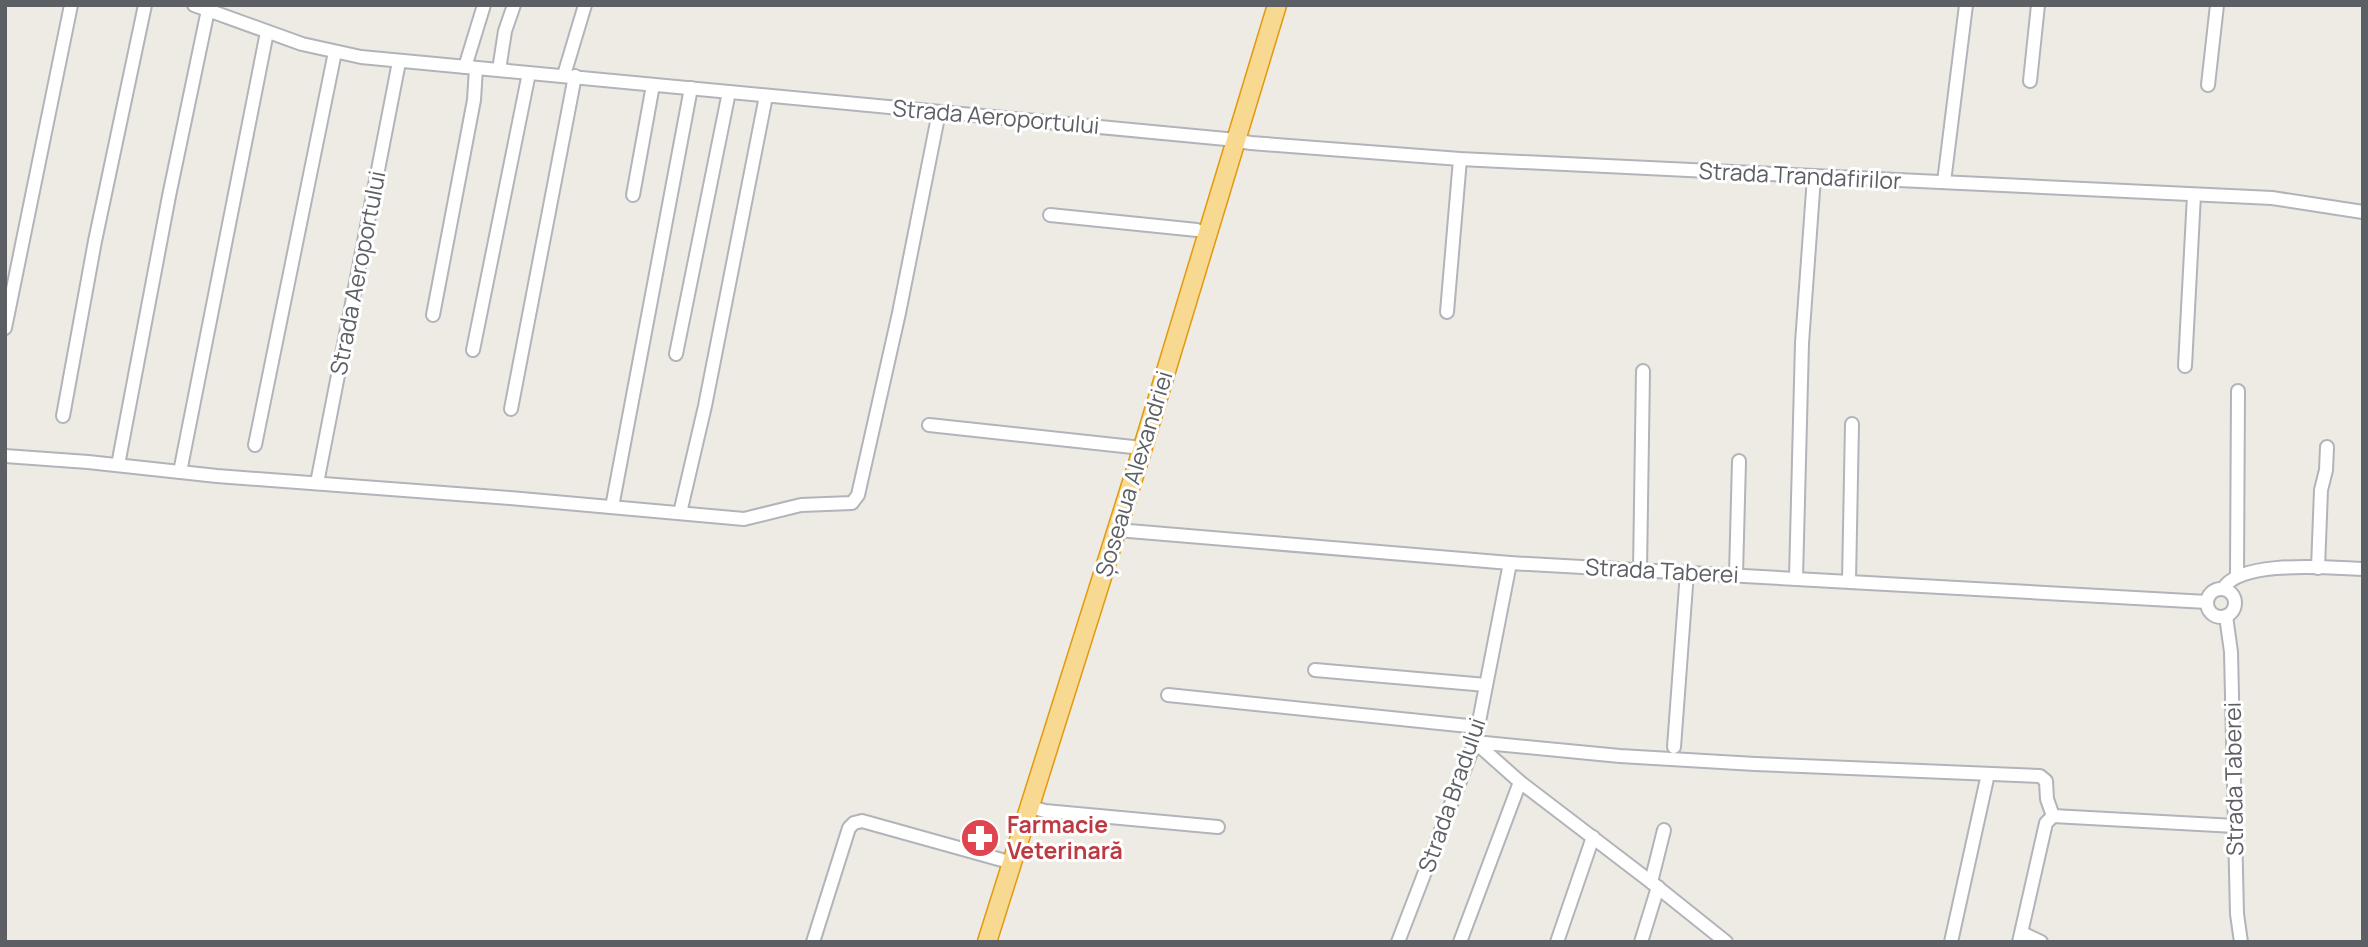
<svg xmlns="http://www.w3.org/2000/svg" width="2368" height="947" viewBox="0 0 2368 947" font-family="Manrope,sans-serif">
	<rect width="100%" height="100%" fill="#edebe4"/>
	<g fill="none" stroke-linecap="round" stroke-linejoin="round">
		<g stroke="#b1b4b8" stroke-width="16">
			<g id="minor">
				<polyline points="194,5 302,44 361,57 1226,139 1251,143 1460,159 2272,198 2363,212"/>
				<polyline points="465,67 484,5"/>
				<polyline points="499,70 505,31 514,5"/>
				<polyline points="564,75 585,5"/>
				<polyline points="2030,81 2038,5"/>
				<polyline points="2208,85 2217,5"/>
				<polyline points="1944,182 1966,5"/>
				<polyline points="633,195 653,85"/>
				<polyline points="1050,215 1197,230"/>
				<polyline points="1447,312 1460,159"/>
				<polyline points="433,315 474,100 476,68"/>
				<polyline points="5,328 71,5"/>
				<polyline points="473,350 529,73"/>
				<polyline points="676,354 729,92"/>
				<polyline points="2185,366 2194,195"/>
				<polyline points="511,409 575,76"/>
				<polyline points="63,416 95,241 145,5"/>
				<polyline points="929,425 1133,447"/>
				<polyline points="255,445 335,52"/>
				<polyline points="5,456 88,462 217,476 510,498 744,519 801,505 852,503 858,495 899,313 939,112"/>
				<polyline points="118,465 169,196 208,10"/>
				<polyline points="180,472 267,32"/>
				<polyline points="317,483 399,62"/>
				<polyline points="612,507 691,88"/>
				<polyline points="680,513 705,406 766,96"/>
				<polyline points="1117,530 1510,563 2207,602"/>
				<polyline points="2318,568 2321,490 2326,470 2327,447"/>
				<polyline points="1640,570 1643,371"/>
				<polyline points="1736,575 1739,461"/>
				<polyline points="2237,575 2238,391"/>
				<polyline points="1796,578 1802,343 1814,177"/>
				<polyline points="1849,581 1852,424"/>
				<path d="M 2223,589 C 2240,559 2330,568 2363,569"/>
				<circle cx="2221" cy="603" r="14"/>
				<polyline points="2226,616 2231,652 2237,914 2241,942"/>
				<polyline points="1315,670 1486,685"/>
				<polyline points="1168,695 1478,727"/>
				<polyline points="1475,742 1620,756 1755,764 2040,776 2046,781 2047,799 2053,816"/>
				<polyline points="1475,742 1520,782 1651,882 1726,942"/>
				<polyline points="1674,747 1687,572"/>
				<polyline points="1031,807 1045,811 1218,827"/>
				<polyline points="1651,882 1664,830"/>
				<polyline points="2022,933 2041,942"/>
				<polyline points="813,942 849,828 854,823 862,821 1002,860"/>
				<polyline points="1398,942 1475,742 1510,563"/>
				<polyline points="1460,942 1520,782"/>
				<polyline points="1557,942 1593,837"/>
				<polyline points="1641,942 1658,887"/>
				<polyline points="1951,942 1988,774"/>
				<polyline points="2019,942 2046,823 2053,816 2235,826"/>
			</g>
		</g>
		<g stroke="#e4990d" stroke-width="21">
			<polyline id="highway" points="987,942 1143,447 1277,5"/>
		</g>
		<use href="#minor" stroke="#fff" stroke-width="12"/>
		<use href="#highway" stroke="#f7d991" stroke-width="18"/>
	</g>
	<defs>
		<g id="pharmacy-disc" transform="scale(2.0125)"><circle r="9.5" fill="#e0444e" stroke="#fff"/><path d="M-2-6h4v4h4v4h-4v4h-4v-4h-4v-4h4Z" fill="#fff"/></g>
	</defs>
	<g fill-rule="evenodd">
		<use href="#pharmacy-disc" x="980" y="838"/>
	</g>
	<g text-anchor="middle" stroke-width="6" stroke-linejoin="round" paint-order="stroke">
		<g font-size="23" fill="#5c5f63" stroke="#fff">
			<text transform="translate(996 117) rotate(5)" y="8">Strada Aeroportului</text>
			<text transform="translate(1800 176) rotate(3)" y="8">Strada Trandafirilor</text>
			<text transform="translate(358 273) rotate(-79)" y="8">Strada Aeroportului</text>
			<text transform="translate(1134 474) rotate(-73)" y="8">Șoseaua Alexandriei</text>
			<text transform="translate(1662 571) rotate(3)" y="8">Strada Taberei</text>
			<text transform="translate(2234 779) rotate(-91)" y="8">Strada Taberei</text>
			<text transform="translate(1452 795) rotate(-71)" y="8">Strada Bradului</text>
		</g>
		<g font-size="23" font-weight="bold" fill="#be3a42" stroke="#fff" text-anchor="start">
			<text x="1007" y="833">Farmacie<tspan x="1007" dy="26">Veterinară</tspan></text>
		</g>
	</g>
	<rect width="2368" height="947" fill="none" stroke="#5c5f63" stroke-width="14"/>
</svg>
